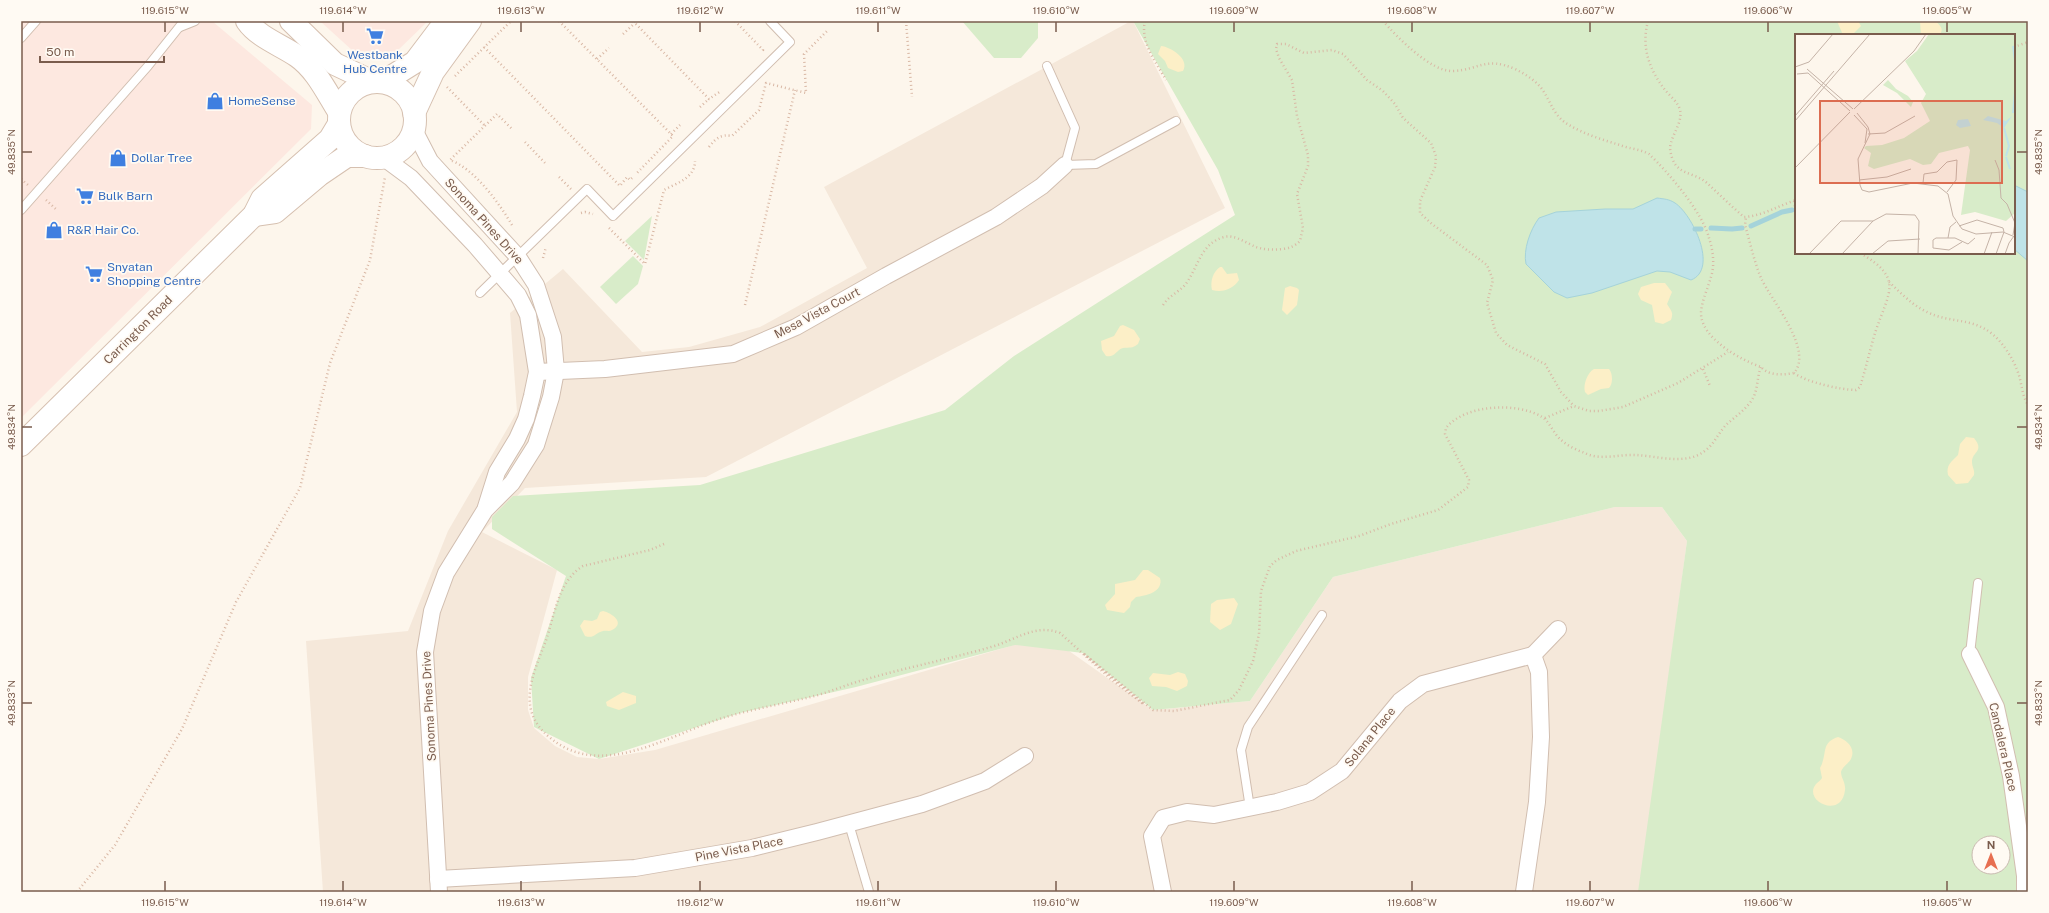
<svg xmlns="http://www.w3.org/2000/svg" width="2049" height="913" viewBox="0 0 2049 913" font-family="'Public Sans',sans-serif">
	<rect width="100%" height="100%" fill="#fdf6ec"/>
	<polygon fill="#f5e8da" points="1131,21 1133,21 1225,208 706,477 525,488 482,532 557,570 528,677 528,710 534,728 555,746 577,757 599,759 655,750 1014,645 1062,646 1153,710 1250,701 1333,577 1615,507 1662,507 1687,541 1640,892 323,892 306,641 408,631 448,531 517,412 510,313 563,269 642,352 689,347 760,327 867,268 824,187"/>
	<g fill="#fde8e0">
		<polygon points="21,21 212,21 312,105 311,129 21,418"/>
		<polygon points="320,21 428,21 395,53 353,51"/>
	</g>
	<g fill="#d8ecc9" fill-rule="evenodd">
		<polygon points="962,21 1038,21 1038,38 1021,58 994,58"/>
		<path d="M 1133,21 L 2028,21 L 2028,892 L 1638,892 L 1687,541 L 1662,507 L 1615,507 L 1333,577 L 1250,701 L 1153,710 L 1083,653 L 1015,645 L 856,687 L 740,713 L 599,759 L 534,727 L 531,678 L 566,576 L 492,529 L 492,517 L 513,496 L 700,485 L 945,410 L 1014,356 L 1235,215 L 1218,170 ZM 1796,35 L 2014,35 L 2014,253 L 1796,253 ZM 1979,843 L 2003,843 L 2003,867 L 1979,867 Z"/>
		<polygon points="652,216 644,260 625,241"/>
		<polygon points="633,256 643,266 638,284 616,304 600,287"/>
	</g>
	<g fill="#fcefc7">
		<polygon points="1837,21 1858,21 1861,26 1852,35 1843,35"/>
		<path d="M 1920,21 L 1936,21 C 1940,27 1944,27 1940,35 L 1921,35 Z"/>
		<path d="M 1161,46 C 1171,47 1190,59 1183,71 L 1178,72 L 1168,68 L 1165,61 L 1158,54 Z"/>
		<path d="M 1220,267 L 1222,267 L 1227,274 L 1237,273 L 1239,280 C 1233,289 1223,293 1212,290 C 1210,281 1213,272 1220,267 Z"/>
		<path d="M 1654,283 L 1665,283 L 1672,292 L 1667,304 C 1671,311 1674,312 1671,320 L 1663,324 L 1655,322 L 1652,305 L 1641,300 L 1638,294 L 1641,287 Z"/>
		<polygon points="1290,286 1297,288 1299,290 1297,305 1287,315 1282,310 1285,288"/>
		<path d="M 1123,325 L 1134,330 L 1140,339 L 1138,344 C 1132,349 1130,347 1123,348 C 1116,350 1115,358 1106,356 L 1102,350 L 1101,341 L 1114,336 L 1120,326 Z"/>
		<path d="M 1594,369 L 1609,369 C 1613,374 1613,384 1609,388 L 1601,389 L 1588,395 L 1585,392 C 1583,385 1587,373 1594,369 Z"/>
		<path d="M 1966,437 L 1974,438 C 1985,452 1972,451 1972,462 C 1972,467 1975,470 1974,475 L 1968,483 L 1956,484 L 1948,475 C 1946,465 1951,462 1958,455 L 1960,444 Z"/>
		<path d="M 1143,570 L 1148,570 L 1160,578 C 1164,592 1145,596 1136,597 L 1131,602 L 1130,607 L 1124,613 L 1107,610 L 1105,605 L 1115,594 L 1115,584 L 1135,580 Z"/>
		<polygon points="1234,598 1238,604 1231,624 1220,630 1210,622 1211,604 1217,600"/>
		<path d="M 603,611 C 612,613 626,623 612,630 C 609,632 606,630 603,631 C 595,633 594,639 585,636 L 580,626 L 584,620 L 592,621 L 597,619 L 600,612 Z"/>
		<polygon points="1178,672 1185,674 1188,681 1187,686 1177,691 1166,687 1152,686 1149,678 1153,673 1170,675"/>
		<polygon points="623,692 636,696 636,703 619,710 607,706 606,702"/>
		<path d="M 1838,737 C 1847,740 1856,748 1851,759 C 1848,764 1843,766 1841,772 C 1841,778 1846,783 1845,790 C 1842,820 1802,801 1816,784 C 1818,782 1821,780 1822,778 L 1820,768 C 1828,754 1820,743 1838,737 Z"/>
	</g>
	<g fill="#bfe3e8" stroke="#a5d3da">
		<polygon points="2014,185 2028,192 2028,261 2014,249"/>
		<path d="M 1657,198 C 1664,199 1669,199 1675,203 C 1692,214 1719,269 1691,280 L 1670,272 L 1657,271 L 1592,293 L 1567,298 L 1554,292 L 1526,264 C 1523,250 1530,230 1539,218 L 1556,212 L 1605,209 L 1633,209 Z"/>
	</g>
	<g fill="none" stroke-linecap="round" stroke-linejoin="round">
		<g stroke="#a5d3da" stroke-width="5">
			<polyline points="1751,226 1782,212 1792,210"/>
			<polyline points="1711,228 1732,229 1742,228"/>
			<polyline points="1695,229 1701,229"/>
		</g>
		<g stroke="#d1beb0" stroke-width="10">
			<g id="lane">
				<polyline points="180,27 195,21"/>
				<polyline points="21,38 36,21"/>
				<polyline points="1047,66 1075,128 1065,165 1096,164 1176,121"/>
				<polyline points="21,210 148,66 184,21"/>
				<polyline points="480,293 587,189 613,216 790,42 770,21"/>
				<polyline points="1970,654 1978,583"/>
				<polyline points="1250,808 1241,750 1248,727 1322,615"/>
				<polyline points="849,824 869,892"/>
			</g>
		</g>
		<g stroke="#d1beb0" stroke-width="18">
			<g id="street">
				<polyline points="414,130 430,161 518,257 536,285 553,337 556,371 551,397 536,445 512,483 485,510 446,573 432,611 425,652 439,892"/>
				<polyline points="384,158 411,178 475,245 518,295 528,315 537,372 532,396 526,419 517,439 497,472 486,507"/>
				<polyline points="537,372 605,369 733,354 796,327 886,276 996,217 1042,186 1065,165"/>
				<polyline points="1970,654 1996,707 2011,776 2025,876 2025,892"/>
				<polyline points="1533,655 1558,629"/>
				<polyline points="438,879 635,868 752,848 817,832 922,804 985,781 1025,756"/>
				<polyline points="1163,892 1152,836 1163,818 1187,812 1214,815 1277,802 1310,792 1342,771 1400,701 1423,684 1533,655 1539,672 1541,737 1537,802 1524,892"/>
			</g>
		</g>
		<g stroke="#d6c0b0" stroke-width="24">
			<g id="secondary">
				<path d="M 247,21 C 258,37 281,45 297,56 C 316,69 327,93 339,112"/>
				<polyline points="291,21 335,64 373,82"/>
				<circle cx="377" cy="120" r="38"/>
				<polyline points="383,82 415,62 446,21"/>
				<polyline points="414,113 433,72 470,21"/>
				<polyline points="254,215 275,212 319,175 347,156 365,156"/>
				<polyline points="21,445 254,215 262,199 330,139 339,124"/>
			</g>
		</g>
		<g stroke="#d9b8a5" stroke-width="2.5" stroke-dasharray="1 3" stroke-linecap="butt">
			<polyline points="559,21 673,136 637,173"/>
			<polyline points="633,21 709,99 721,91"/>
			<polyline points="735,21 763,50 762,51"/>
			<polyline points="906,21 912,97"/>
			<path d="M 1145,21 C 1140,43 1156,62 1166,80"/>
			<path d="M 1383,21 C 1397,37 1431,72 1453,71 C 1479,70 1485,56 1515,69 C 1525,74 1535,80 1542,89 C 1551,102 1554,117 1569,125 C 1584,134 1603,140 1620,145 C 1630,149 1640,149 1649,154 C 1668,172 1703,213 1709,238 C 1713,250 1715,265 1711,277 C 1708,288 1702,300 1701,312 C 1700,338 1741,360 1761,367 C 1769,376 1783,375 1794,373 C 1814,350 1771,300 1761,278 C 1754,261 1750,242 1745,225 L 1746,217"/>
			<path d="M 1648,21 C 1641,47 1649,69 1665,90 C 1670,96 1678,102 1680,110 C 1683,123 1671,135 1670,148 C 1673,177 1692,170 1707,183 C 1719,194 1731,206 1744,217 C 1762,216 1778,206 1796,200"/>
			<polyline points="623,34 635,23"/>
			<polyline points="484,47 620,186 627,177 630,180 632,178"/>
			<polyline points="2014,47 2028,42"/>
			<polyline points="597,59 609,48"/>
			<polyline points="455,76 511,21"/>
			<polyline points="447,87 485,126"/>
			<polyline points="700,107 709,99"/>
			<polyline points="671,134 680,125"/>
			<polyline points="525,142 546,164"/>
			<path d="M 709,147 C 716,138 721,134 732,136 L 759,110 L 766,83 L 806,93 L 804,54 L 828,30"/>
			<polyline points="559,177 571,189"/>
			<polyline points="21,179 28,185"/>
			<polyline points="46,200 57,210"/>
			<polyline points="1794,201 1796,211"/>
			<polyline points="581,213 585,212 593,214"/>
			<path d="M 512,225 C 499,203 475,169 450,160 L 497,114 L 512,129"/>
			<path d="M 609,228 L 645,264 L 664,190 C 677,183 695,178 695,161"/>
			<polyline points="543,258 546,247"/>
			<path d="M 1889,282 C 1900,292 1911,304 1925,311 C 1953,326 1978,314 2002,344 C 2010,354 2017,367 2020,379 C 2022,388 2023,397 2028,405"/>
			<polyline points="745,305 795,90"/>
			<path d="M 1163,305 C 1169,296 1177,293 1184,286 C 1198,270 1199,244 1224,237 C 1234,234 1246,243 1256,247 C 1265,250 1274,250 1283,249 C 1290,248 1295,246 1300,241 L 1303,228 L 1297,194 L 1308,166 L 1308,155 L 1297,116 L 1292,80 L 1279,58 L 1276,49 L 1277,44 L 1286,44 L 1304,53 L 1332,50 L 1343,54 L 1367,80 L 1383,91 L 1395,104 L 1403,118 L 1431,143 L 1436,156 L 1435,167 L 1420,201 L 1420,213 L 1432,224 L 1487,265 L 1493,280 L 1487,303 L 1496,333 L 1507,345 L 1545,364 L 1561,392 L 1574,406"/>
			<polyline points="1703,369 1710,386"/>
			<path d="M 1794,373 C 1806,382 1841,390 1856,390 L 1860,387 C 1866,368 1870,349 1876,330 C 1889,292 1904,278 1860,253"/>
			<polyline points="1545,418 1574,406 1589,411 1599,411 1623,407 1678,383 1728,352"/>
			<path d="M 664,544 L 650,550 L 583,566 C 557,582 555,616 545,643 C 533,675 516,708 548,736 C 601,783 671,733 726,717 C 757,708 788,703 818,695 C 835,690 851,683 867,679 C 908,667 950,659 991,647 C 1014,641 1035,623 1060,633 L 1112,680 L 1142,703 L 1083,653 L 1153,710 L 1174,711 L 1230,700 L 1239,690 L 1253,661 L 1259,634 L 1261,591 L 1270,566 L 1277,560 L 1296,551 L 1359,536 L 1391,524 L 1438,510 L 1468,487 L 1469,480 L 1445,434 L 1446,428 C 1465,404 1518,402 1542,417 C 1549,421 1553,432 1559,438 C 1566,445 1576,450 1585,453 C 1601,461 1619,454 1636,455 C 1658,456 1687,466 1706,450 C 1714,444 1718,434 1725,426 C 1734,417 1748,409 1754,396 C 1758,387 1757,377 1761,367"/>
			<polyline points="77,892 115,845 182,729 236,602 300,488 330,363 370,260 385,177"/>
		</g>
		<use href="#lane" stroke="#fff" stroke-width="8"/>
		<use href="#street" stroke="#fff" stroke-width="16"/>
		<use href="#secondary" stroke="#fff" stroke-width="22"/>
	</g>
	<path fill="none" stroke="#7a5c4d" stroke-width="1.5" d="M 165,22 L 165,32M 343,22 L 343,32M 521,22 L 521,32M 700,22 L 700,32M 878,22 L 878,32M 1056,22 L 1056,32M 1234,22 L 1234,32M 1412,22 L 1412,32M 1590,22 L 1590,32M 1768,22 L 1768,32M 1947,22 L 1947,32M 22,152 L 32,152M 2017,152 L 2027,152M 22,427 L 32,427M 2017,427 L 2027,427M 22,703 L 32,703M 2017,703 L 2027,703M 165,881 L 165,891M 343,881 L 343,891M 521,881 L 521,891M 700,881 L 700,891M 878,881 L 878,891M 1056,881 L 1056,891M 1234,881 L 1234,891M 1412,881 L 1412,891M 1590,881 L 1590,891M 1768,881 L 1768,891M 1947,881 L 1947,891"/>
	<defs>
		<g id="supermarket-bare" transform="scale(1.38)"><path d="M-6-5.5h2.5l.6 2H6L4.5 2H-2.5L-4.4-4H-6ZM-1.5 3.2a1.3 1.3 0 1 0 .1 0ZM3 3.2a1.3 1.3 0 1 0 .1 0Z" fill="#3f7fe0" stroke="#fffaf3" stroke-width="2.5" paint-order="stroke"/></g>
		<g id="shop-bare" transform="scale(1.38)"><path d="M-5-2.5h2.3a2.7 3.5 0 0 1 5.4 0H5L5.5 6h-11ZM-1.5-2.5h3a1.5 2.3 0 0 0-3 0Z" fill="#3f7fe0" stroke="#fffaf3" stroke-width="2.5" paint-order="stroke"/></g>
	</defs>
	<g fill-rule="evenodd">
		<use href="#supermarket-bare" x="375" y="36"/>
		<use href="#shop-bare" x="215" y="101"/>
		<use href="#shop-bare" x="118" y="158"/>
		<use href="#supermarket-bare" x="85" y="196"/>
		<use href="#shop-bare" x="54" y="230"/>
		<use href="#supermarket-bare" x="94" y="274"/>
	</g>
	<g text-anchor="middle" stroke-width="3.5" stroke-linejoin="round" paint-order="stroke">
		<g font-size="12" fill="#366cbe" stroke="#fffaf3" text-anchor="start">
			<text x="375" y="59" text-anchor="middle">Westbank<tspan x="375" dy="14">Hub Centre</tspan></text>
			<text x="228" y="105">HomeSense</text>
			<text x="131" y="162">Dollar Tree</text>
			<text x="98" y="200">Bulk Barn</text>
			<text x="67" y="234">R&amp;R Hair Co.</text>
			<text x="107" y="271">Snyatan<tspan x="107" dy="14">Shopping Centre</tspan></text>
		</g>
		<g font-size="12" fill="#7a5c4d" stroke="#fffaf3">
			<text transform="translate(484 221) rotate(48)" y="4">Sonoma Pines Drive</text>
			<text transform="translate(817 313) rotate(-28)" y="4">Mesa Vista Court</text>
			<text transform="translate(138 330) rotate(-45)" y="4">Carrington Road</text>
			<text transform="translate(429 706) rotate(-93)" y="4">Sonoma Pines Drive</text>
			<text transform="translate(1370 737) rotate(-51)" y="4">Solana Place</text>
			<text transform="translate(2003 747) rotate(77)" y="4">Candalera Place</text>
			<text transform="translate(739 849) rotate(-11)" y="4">Pine Vista Place</text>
		</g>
	</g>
	<g transform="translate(1795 34)">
		<rect width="220" height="220" fill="#fdf6ec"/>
		<path d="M 134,0 L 220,0 L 220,179 L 211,187 L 180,178 L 166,181 L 175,116 L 173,112 L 144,119 L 136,130 L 128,131 L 115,125 L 79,135 L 73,132 L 76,119 L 69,114 L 71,112 L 87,111 L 109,104 L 135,87 L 126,69 L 131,60 L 110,27 L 122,17 ZM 93,46 L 101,55 L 113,62 L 118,68 L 116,73 L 102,59 L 88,51 Z" fill="#d8ecc9"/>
		<path d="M 193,82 L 211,87 L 217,82 L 209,94 L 202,89 L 188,86 ZM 173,85 L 176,92 L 165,94 L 161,91 L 163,86 Z" fill="#bfe3e8"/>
		<path fill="none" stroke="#bfe3e8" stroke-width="2" d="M 218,12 L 220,27M 218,79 L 220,58M 209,94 L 214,112 L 211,122M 211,123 L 215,135"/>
		<path fill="none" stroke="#c5b3a7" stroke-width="1" d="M 0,33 L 14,28 L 38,0M 12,35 L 58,75M 2,40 L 13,39 L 55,77M 59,75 L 119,17 L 131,0M 62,79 L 73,93 L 75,100 L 63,125 L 65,151 L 67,156 L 74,158 L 118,149 L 143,152 L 153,160 L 158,182 L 167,195 L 181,200 L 208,198 L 220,203M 59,81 L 72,95 L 70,109M 0,82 L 39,37M 0,87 L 75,0M 73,100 L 90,99 L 120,82M 200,126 L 204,136 L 206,164 L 212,170 L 220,189 L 218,201M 0,134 L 55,78M 64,146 L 92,143 L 116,135M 128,149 L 129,140 L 142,138 L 152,128 L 162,126 L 161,146 L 152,158M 164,192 L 182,186 L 208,194 L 209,198 L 201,220M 153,204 L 155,193 L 161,188M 167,208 L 154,216 L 138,214 L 138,206 L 141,204 L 160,204 L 173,210 L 180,204M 14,220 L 46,187 L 78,187M 47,220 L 78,187 L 91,180 L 120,181 L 124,187 L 123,220M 77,220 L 93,207 L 125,205M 189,220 L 197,198M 210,220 L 214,209 L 219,202"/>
		<path fill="#dc6d51" fill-opacity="0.15" stroke="#dc6d51" stroke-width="2" d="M 25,67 L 207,67 L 207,149 L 25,149 Z"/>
		<rect width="220" height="220" fill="none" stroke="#7a5c4d" stroke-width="2"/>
	</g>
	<rect width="2049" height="913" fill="none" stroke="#fffaf3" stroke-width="44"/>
	<g transform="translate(1991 855)"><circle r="19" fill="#fffaf3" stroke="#cabbb1"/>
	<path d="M0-3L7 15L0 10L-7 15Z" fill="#e76f51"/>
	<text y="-6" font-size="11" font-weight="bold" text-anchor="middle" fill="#7a5c4d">N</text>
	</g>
	<path d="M40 56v6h124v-6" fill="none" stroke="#7a5c4d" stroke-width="2"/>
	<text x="46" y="56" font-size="12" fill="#7a5c4d" stroke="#fffaf3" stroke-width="3" paint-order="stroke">50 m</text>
	<rect x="22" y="22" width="2005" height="869" fill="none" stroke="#7a5c4d" stroke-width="1.5"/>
	<g font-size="10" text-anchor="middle" fill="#7a5c4d">
		<text x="165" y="14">119.615°W</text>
		<text x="343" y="14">119.614°W</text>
		<text x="521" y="14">119.613°W</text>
		<text x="700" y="14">119.612°W</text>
		<text x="878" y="14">119.611°W</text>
		<text x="1056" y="14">119.610°W</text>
		<text x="1234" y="14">119.609°W</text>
		<text x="1412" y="14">119.608°W</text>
		<text x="1590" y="14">119.607°W</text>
		<text x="1768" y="14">119.606°W</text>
		<text x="1947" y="14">119.605°W</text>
		<text transform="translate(11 152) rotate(-90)" y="4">49.835°N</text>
		<text transform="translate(2038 152) rotate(-90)" y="4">49.835°N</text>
		<text transform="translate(11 427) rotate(-90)" y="4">49.834°N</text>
		<text transform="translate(2038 427) rotate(-90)" y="4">49.834°N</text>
		<text transform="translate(11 703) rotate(-90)" y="4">49.833°N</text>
		<text transform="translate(2038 703) rotate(-90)" y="4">49.833°N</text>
		<text x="165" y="906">119.615°W</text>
		<text x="343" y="906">119.614°W</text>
		<text x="521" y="906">119.613°W</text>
		<text x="700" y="906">119.612°W</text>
		<text x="878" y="906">119.611°W</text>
		<text x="1056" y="906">119.610°W</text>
		<text x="1234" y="906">119.609°W</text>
		<text x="1412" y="906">119.608°W</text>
		<text x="1590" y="906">119.607°W</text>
		<text x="1768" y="906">119.606°W</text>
		<text x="1947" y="906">119.605°W</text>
	</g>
</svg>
